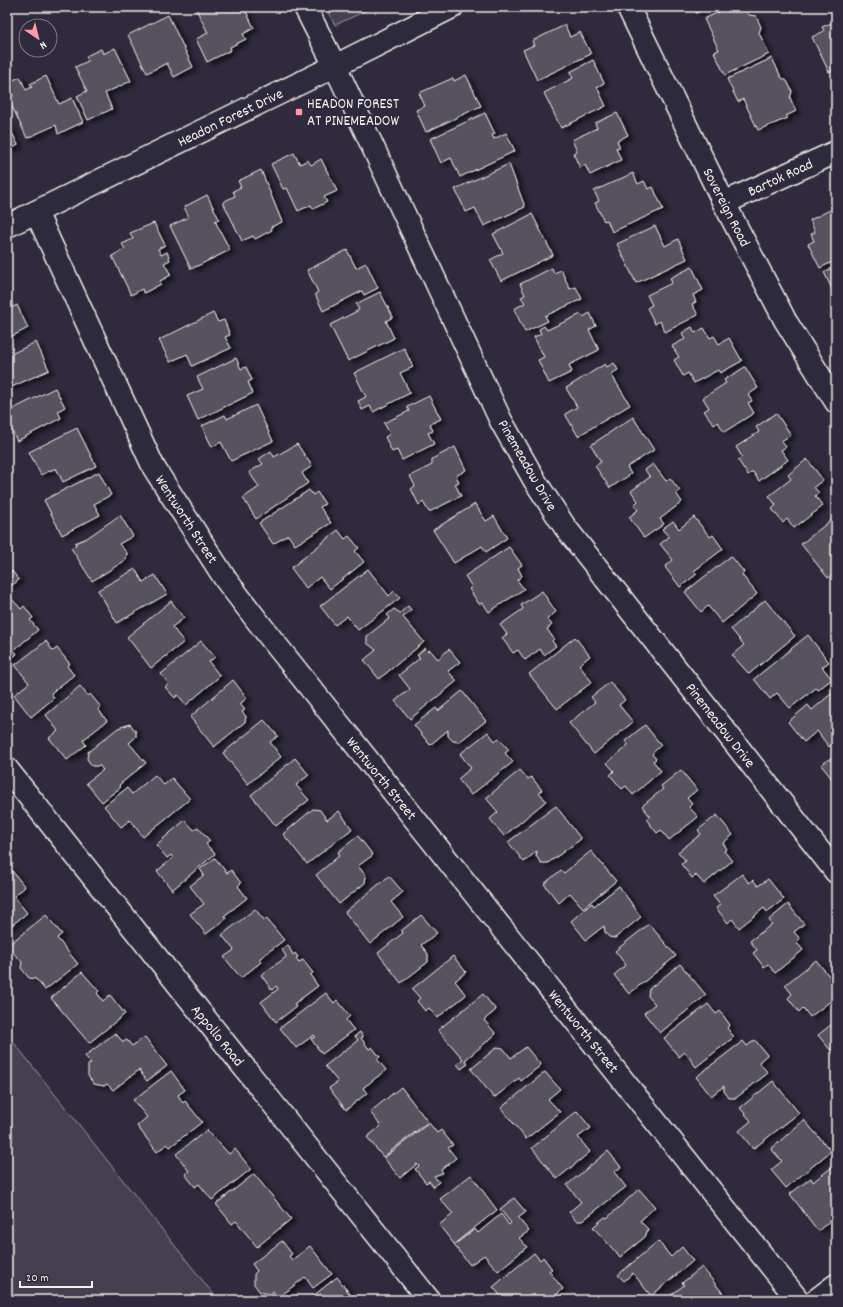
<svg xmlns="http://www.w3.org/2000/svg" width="843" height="1307" viewBox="0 0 843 1307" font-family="Dekko,sans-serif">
	<defs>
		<filter id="shadow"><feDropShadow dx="4.5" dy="2.5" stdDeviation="2" flood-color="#0009"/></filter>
	</defs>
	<rect width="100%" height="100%" fill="#2f2a3d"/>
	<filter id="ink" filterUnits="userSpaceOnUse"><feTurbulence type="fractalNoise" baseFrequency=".025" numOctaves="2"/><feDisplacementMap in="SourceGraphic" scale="8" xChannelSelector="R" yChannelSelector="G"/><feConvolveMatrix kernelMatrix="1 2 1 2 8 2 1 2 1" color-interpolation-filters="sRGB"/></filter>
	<g filter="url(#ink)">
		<g fill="#454050" stroke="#9c989c">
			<polygon points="325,7 374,7 335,25"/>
			<polygon points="7,1034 218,1300 7,1300"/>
		</g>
		<g fill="#56525f" stroke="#f4f1e8" filter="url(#shadow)">
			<polygon points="195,7 244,7 254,28 243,34 246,39 230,47 231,50 207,62 196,39 208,33"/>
			<polygon points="694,7 709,7 696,13"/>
			<polygon points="729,7 746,7 749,15 756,16 761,27 759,33 769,54 725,75 714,52 719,50 704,19"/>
			<polygon points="168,15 193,67 174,77 167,63 147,73 128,35"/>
			<polygon points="836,21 836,69 829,72 812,37 824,31 822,27"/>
			<polygon points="565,25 570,37 580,32 591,54 537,80 523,50 534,45 532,41"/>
			<polygon points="115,48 131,81 105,93 112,109 88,120 77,96 87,91 75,67 88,61 86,56 101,49 103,54"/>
			<polygon points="772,58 781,77 787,81 792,91 790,98 796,111 786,116 788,118 758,130 743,99 738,102 727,79"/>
			<polygon points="593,60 604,83 597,87 606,106 561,128 544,93 573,78 570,72"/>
			<polygon points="466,75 481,106 426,132 416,110 425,106 419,93 453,78 454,81"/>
			<polygon points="46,76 59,104 72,98 83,122 58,134 56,125 27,138 8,98 13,96 7,83 20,77 26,90 32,87 30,84"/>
			<polygon points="485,113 495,134 492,135 494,139 506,133 515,151 460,177 451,158 441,163 430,139"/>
			<polygon points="617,113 628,135 617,141 620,147 616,148 621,160 590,175 585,165 580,168 573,153 577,151 572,140 597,128 595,123"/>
			<polygon points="7,122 18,145 7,152"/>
			<polygon points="294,153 300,164 308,160 311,165 321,159 337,191 324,197 327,202 313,209 311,205 298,211 287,188 283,189 271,164"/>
			<polygon points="509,164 525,207 484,226 475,208 466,212 455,189"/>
			<polygon points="261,170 282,222 271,227 272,230 255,239 253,236 242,241 223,202 235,196 233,191 241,187 238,181"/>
			<polygon points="633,173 638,184 644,181 648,189 653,187 663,209 612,232 607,220 604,221 595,203 599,201 594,191"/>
			<polygon points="207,195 219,219 215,221 230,250 191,269 170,226 189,217 184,207"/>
			<polygon points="836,207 836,260 820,268 808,244 814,241 811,234 815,232 810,220"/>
			<polygon points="532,214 553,255 501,281 490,260 503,253 493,234"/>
			<polygon points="154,223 165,245 158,249 161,255 167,252 170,260 164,263 171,275 160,281 161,284 144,293 142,289 131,295 112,256 125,249 122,244 133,239 130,233"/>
			<polygon points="655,226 665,246 678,239 687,259 636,283 617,244"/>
			<polygon points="347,250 356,268 366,263 378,288 364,295 362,291 323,311 315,294 318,292 307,270"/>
			<polygon points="836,266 836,296 835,296 824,272"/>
			<polygon points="692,267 703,290 693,295 696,302 692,304 698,315 665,332 660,321 655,324 647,308 652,305 647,295 672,283 670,278"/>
			<polygon points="552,268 554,273 561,270 570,289 576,287 582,299 545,316 548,321 525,332 514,309 525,303 521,297 525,295 520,284"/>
			<polygon points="380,292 393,317 386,321 394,338 348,361 330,325 359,310 356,304"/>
			<polygon points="17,305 28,328 7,339 7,310"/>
			<polygon points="213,313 218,322 224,320 230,335 225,337 231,348 192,366 187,354 170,362 159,340"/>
			<polygon points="590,313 596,326 589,330 599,350 569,365 572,372 549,383 538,360 544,357 534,337 541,334 539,329 544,326 547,330 581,314 583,317"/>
			<polygon points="692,327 695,333 704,328 710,338 714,336 719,344 729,338 742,361 720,373 718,370 694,383 688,373 683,376 674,360 679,357 672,346 685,339 682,333"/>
			<polygon points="36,342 49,370 7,389 7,356"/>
			<polygon points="404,348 413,367 400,373 410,393 373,412 370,406 362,410 358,401 366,397 354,373"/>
			<polygon points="236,358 241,369 246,367 252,380 248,382 253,393 198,420 187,396 203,389 197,377"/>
			<polygon points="614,363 618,370 611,374 630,405 578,436 565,414 577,407 566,388 605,364 607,367"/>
			<polygon points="745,367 758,388 748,395 752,401 748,403 754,413 724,432 718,422 714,425 704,411 709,408 703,398 726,383 724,380"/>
			<polygon points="55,388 65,407 58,411 61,418 17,441 7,420 7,412"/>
			<polygon points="429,396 441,419 430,424 433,431 428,433 434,444 402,460 397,450 392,452 385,437 390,434 384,423 409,411 407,407"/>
			<polygon points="256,405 273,441 231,461 221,442 212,447 202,426 225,415 227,419"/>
			<polygon points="776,413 791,435 781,441 786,447 781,450 788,460 759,481 753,472 748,475 738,460 742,457 736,447 759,432 756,427"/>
			<polygon points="633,417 654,450 627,467 631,474 610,488 595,466 601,462 591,445"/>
			<polygon points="77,428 96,466 63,482 56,468 41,475 29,452"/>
			<polygon points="297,444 312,466 302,473 308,483 256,519 243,498 259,487 249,472 263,464 259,459 271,451 274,457"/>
			<polygon points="455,447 466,470 456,476 459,482 455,484 461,496 429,512 423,502 419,505 411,489 415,486 410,476 432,465 432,459"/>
			<polygon points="807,459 823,480 814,487 819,493 815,496 823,506 794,528 787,519 783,523 772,509 776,505 769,496 791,479 788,475"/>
			<polygon points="653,464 666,481 670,478 680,491 676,493 682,502 660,519 664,524 644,538 629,517 638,510 634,505 638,501 631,491 650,477 645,470"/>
			<polygon points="99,472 111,495 94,504 100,515 62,535 44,500"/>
			<polygon points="309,490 313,495 317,492 325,504 320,507 331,523 295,545 288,535 273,544 259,523"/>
			<polygon points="475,504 486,521 494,516 507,538 486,552 482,546 454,563 433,530"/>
			<polygon points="120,515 133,536 119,544 127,553 126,560 92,581 71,548 76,545 75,543 87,538"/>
			<polygon points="694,517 710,537 713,535 723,549 694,571 697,574 680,587 665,567 673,560 660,544 669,537 662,529 673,521 679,529"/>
			<polygon points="835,517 836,571 828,578 801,544"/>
			<polygon points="338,530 345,539 349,536 359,548 355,551 364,562 330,589 320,577 306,588 291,568"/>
			<polygon points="509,547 522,565 518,568 522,576 517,580 524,589 489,612 483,603 479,604 469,589 472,587 465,576"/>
			<polygon points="731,556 744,572 742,575 757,594 722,623 708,606 701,612 685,592"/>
			<polygon points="135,569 143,582 155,575 167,594 117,623 98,590"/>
			<polygon points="368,569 389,596 394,591 400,598 358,630 347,616 335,625 320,606"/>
			<polygon points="12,571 19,580 7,589 7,575"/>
			<polygon points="542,591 556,612 547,619 552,625 547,629 554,639 552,641 556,646 544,655 540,649 525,660 518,650 513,653 502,638 507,634 500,625 523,609 521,605"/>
			<polygon points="11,598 21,609 24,606 33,618 30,620 38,630 14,650 17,654 7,662 7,601"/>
			<polygon points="765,600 795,636 749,674 732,655 744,645 731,629"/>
			<polygon points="171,601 184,618 172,627 184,642 151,668 127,637"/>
			<polygon points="408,606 411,610 403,617 424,642 379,679 364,660 376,650 367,643 367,636 390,618 387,615 394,609 400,613"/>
			<polygon points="808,635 829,662 822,667 832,679 818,690 816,688 790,708 777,693 770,699 754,679"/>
			<polygon points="575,637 590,656 579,665 592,682 557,709 529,674"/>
			<polygon points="46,641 53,651 57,648 70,664 67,666 74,675 51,693 54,698 31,717 14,695 29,683 15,665"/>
			<polygon points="201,641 215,657 209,662 220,676 186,705 178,695 175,698 165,687 169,684 161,674"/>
			<polygon points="425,648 428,651 430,650 438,659 449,649 460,662 448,671 457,681 410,719 395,701 410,689 399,675 420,658 417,655"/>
			<polygon points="233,680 247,698 240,704 245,710 242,712 246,716 245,722 214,747 190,717"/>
			<polygon points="610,682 625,700 619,705 633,722 594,754 569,723 595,702 591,697"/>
			<polygon points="80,686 88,696 90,694 101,707 98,709 107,721 83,740 86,745 67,760 49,738 58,731 46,715"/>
			<polygon points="462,691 486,721 459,742 453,741 448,736 448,730 430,745 414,725 436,708 438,711"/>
			<polygon points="832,693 836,698 836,741 829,747 817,731 804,742 788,722 808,705 812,710"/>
			<polygon points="264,720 278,736 270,742 281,757 248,784 223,753"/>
			<polygon points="130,724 136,732 136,737 129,743 146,763 119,785 121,787 102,802 86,783 103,770 100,766 92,766 87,759 88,752 118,728"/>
			<polygon points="645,725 661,745 652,754 656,759 653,761 661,771 633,795 626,786 622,789 610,775 614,771 607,763 628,745 625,741"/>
			<polygon points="488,732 495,741 499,738 509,750 505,753 513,762 471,795 458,779 471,768 460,754"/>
			<polygon points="836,754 836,784 821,765"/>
			<polygon points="295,758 309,775 296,785 309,800 276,826 251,795"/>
			<polygon points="520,770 528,779 531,777 542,790 539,792 546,801 504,836 490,819 498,812 486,798"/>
			<polygon points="681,770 697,790 687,798 692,804 689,807 698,817 669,840 661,830 657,833 646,819 650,816 642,806 663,789 661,786"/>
			<polygon points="155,775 164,785 172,778 190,799 143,837 130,820 121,827 104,806 127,788 132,794"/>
			<polygon points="556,806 581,839 548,863 541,863 536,856 537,851 524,862 508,842"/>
			<polygon points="313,809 320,810 327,820 339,811 352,829 307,864 283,834"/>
			<polygon points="717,815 733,835 723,843 727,849 724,851 732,861 704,884 696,875 692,878 681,864 686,861 678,852 701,834 698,830"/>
			<polygon points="185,820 194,830 198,827 210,841 206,844 215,854 172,890 157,871 173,858 171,855 167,858 156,845"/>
			<polygon points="358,836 373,855 358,866 366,876 365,883 339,904 316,875 340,855 338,852"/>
			<polygon points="591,851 616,881 583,908 570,893 559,903 544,884 561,870 564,873"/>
			<polygon points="215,858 227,873 231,870 241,883 238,886 247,898 224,916 226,919 206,934 190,914 204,904 190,886 204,875 200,869"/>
			<polygon points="9,867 25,887 14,896 27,913 7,929 7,868"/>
			<polygon points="742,874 749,883 753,880 758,886 768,879 784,899 767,912 764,908 739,928 732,919 728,923 716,908 720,905 713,896"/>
			<polygon points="389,876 403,892 391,902 403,917 370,944 345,912"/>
			<polygon points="619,886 641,917 615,938 609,937 605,932 604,926 586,940 571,921 592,903 594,906"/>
			<polygon points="788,904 804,924 794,932 800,939 796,942 803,950 775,973 768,964 764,967 753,953 757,950 750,941 772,924 769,920"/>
			<polygon points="255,909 264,920 266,918 284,940 259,959 261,962 241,978 224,957 234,950 222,935"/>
			<polygon points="46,915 62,934 57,938 78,964 45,990 36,979 29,978 21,968 22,962 7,946"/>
			<polygon points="421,915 437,933 421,945 428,954 428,962 401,983 378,953 403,933 401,931"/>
			<polygon points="649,924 676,956 629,994 614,975 626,965 615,951"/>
			<polygon points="288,945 293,955 295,953 298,957 296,958 299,962 303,960 313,973 310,975 318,986 294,1004 296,1007 276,1022 261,1002 278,989 276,986 272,990 261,975 285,958 286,956 282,950"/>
			<polygon points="453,956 466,972 455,981 466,995 437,1018 429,1008 425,1011 417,1001 420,998 412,989"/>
			<polygon points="816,960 829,976 836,970 836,1003 832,1000 810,1017 803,1008 799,1012 788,998 792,994 785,985"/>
			<polygon points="680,964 706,995 660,1033 644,1013 655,1004 648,996 649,989"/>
			<polygon points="82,972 99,991 97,993 103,1001 110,995 125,1014 89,1043 51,998"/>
			<polygon points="326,993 334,1003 337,1000 350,1016 346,1020 354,1030 322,1054 311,1039 315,1037 314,1035 296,1048 280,1028"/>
			<polygon points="483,994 496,1010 484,1020 496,1034 465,1060 468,1064 461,1069 457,1064 463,1059 438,1030"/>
			<polygon points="708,1004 716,1014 720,1011 730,1025 727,1028 734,1037 696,1067 685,1052 679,1057 664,1038"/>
			<polygon points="836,1021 836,1057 818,1035"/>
			<polygon points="360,1032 363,1037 361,1038 369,1049 372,1047 380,1057 377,1059 386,1070 363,1088 367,1093 346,1110 329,1088 338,1082 325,1066 358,1040 355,1036"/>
			<polygon points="115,1033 123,1042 127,1040 132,1046 145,1037 167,1066 147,1081 139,1070 113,1090 107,1084 104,1086 94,1084 88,1076 88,1065 91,1063 85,1056"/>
			<polygon points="755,1040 767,1055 759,1062 768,1073 736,1098 729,1098 724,1091 724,1086 711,1096 696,1077 743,1041 747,1046"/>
			<polygon points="497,1047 503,1048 511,1058 526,1047 541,1065 521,1081 519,1078 494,1098 471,1069"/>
			<polygon points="171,1071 185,1090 178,1095 183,1103 185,1101 202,1122 170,1147 167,1144 157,1152 137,1126 147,1117 133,1100"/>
			<polygon points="545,1072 560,1089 548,1099 560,1112 526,1139 501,1108"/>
			<polygon points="773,1081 799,1113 753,1149 739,1131 751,1121 740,1108"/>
			<polygon points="401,1087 428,1122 383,1157 367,1137 381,1126 370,1112"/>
			<polygon points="577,1111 591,1128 578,1137 590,1152 557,1179 532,1148"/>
			<polygon points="804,1120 831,1151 786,1188 771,1170 782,1161 771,1149"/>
			<polygon points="429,1123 437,1133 441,1130 453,1145 448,1148 456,1158 441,1170 443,1173 434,1176 439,1182 434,1187 429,1181 426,1183 415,1169 419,1166 417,1164 400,1178 384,1158"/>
			<polygon points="207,1130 229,1154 235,1149 251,1169 212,1200 199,1184 195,1187 185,1174 189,1171 176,1154"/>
			<polygon points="608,1151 621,1167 614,1172 626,1187 582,1221 576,1221 569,1212 581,1202 567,1185"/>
			<polygon points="836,1164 836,1216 818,1231 790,1194 811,1178 813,1182"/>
			<polygon points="254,1174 291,1219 257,1247 236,1221 232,1224 216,1204"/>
			<polygon points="471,1175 497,1210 454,1244 439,1225 453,1214 440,1199"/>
			<polygon points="639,1189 655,1207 640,1221 648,1229 645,1237 620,1257 593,1227 605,1217 607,1218"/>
			<polygon points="514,1198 526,1212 518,1218 529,1231 519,1238 527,1247 498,1271 484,1255 470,1265 454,1245 475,1229 478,1233 501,1214 509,1225 511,1223 500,1209"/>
			<polygon points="282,1241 292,1254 289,1256 292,1260 310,1246 332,1274 313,1288 305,1277 278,1298 273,1291 270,1294 260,1292 254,1284 254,1274 257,1271 252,1264"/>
			<polygon points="658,1241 671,1257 682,1247 693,1261 651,1296 633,1273 624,1281 618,1275"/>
			<polygon points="534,1253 540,1260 543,1257 552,1269 549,1271 563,1289 550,1300 504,1300 493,1287"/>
			<polygon points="702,1267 728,1300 665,1300 684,1285 682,1283"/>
			<polygon points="337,1277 353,1298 351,1300 308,1300"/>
		</g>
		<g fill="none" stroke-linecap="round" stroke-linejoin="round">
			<g stroke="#f4f1e8" stroke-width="25">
				<g id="street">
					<polyline points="305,7 335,66 501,421 535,481 565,527 836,872"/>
					<polyline points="628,7 724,203 785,320 836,402"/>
					<polyline points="724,203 836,152"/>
					<polyline points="36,212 154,468 226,580 269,636 798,1300"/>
					<polyline points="7,769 429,1300"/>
					<polyline points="816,1300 836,1285"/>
				</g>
			</g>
			<g stroke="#f4f1e8" stroke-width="25">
				<polyline id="secondary" points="7,226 335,66 452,7"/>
			</g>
			<use href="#street" stroke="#2f2a3d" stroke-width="22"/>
			<use href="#secondary" stroke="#2f2a3d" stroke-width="22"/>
		</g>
	</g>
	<rect fill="#ff9aa2" stroke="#2f2a3d" stroke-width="1.5" x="295" y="108" width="8" height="8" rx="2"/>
	<g text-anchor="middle" stroke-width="4" stroke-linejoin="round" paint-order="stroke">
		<g font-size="15" fill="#f4f1e8" stroke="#2f2a3d" text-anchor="start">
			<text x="307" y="108">HEADON FOREST<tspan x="307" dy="17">AT PINEMEADOW</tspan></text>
		</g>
		<g font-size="15" fill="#f4f1e8" stroke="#2f2a3d">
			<text transform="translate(230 117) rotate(-26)" y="5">Headon Forest Drive</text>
			<text transform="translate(780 177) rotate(-25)" y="5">Bartok Road</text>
			<text transform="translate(727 207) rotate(63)" y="5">Sovereign Road</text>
			<text transform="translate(528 465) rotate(60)" y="5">Pinemeadow Drive</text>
			<text transform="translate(187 519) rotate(57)" y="5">Wentworth Street</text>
			<text transform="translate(721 725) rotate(52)" y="5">Pinemeadow Drive</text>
			<text transform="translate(382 778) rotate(51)" y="5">Wentworth Street</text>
			<text transform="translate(584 1031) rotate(51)" y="5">Wentworth Street</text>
			<text transform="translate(218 1035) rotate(51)" y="5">Appollo Road</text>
		</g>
	</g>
	<rect width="843" height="1307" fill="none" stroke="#2f2a3d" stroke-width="24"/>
	<rect x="12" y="12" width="819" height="1283" fill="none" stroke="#f4f1e8" stroke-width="1.5" filter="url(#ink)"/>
	<g transform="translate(38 38) rotate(145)"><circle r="19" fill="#2f2a3d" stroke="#7e7a81"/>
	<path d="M0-3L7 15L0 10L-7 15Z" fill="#ff9aa2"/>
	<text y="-6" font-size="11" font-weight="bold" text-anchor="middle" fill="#f4f1e8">N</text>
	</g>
	<path d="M20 1281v6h72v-6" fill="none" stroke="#f4f1e8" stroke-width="2"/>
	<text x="26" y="1281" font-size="12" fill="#f4f1e8" stroke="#2f2a3d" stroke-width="3" paint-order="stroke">20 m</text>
</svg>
